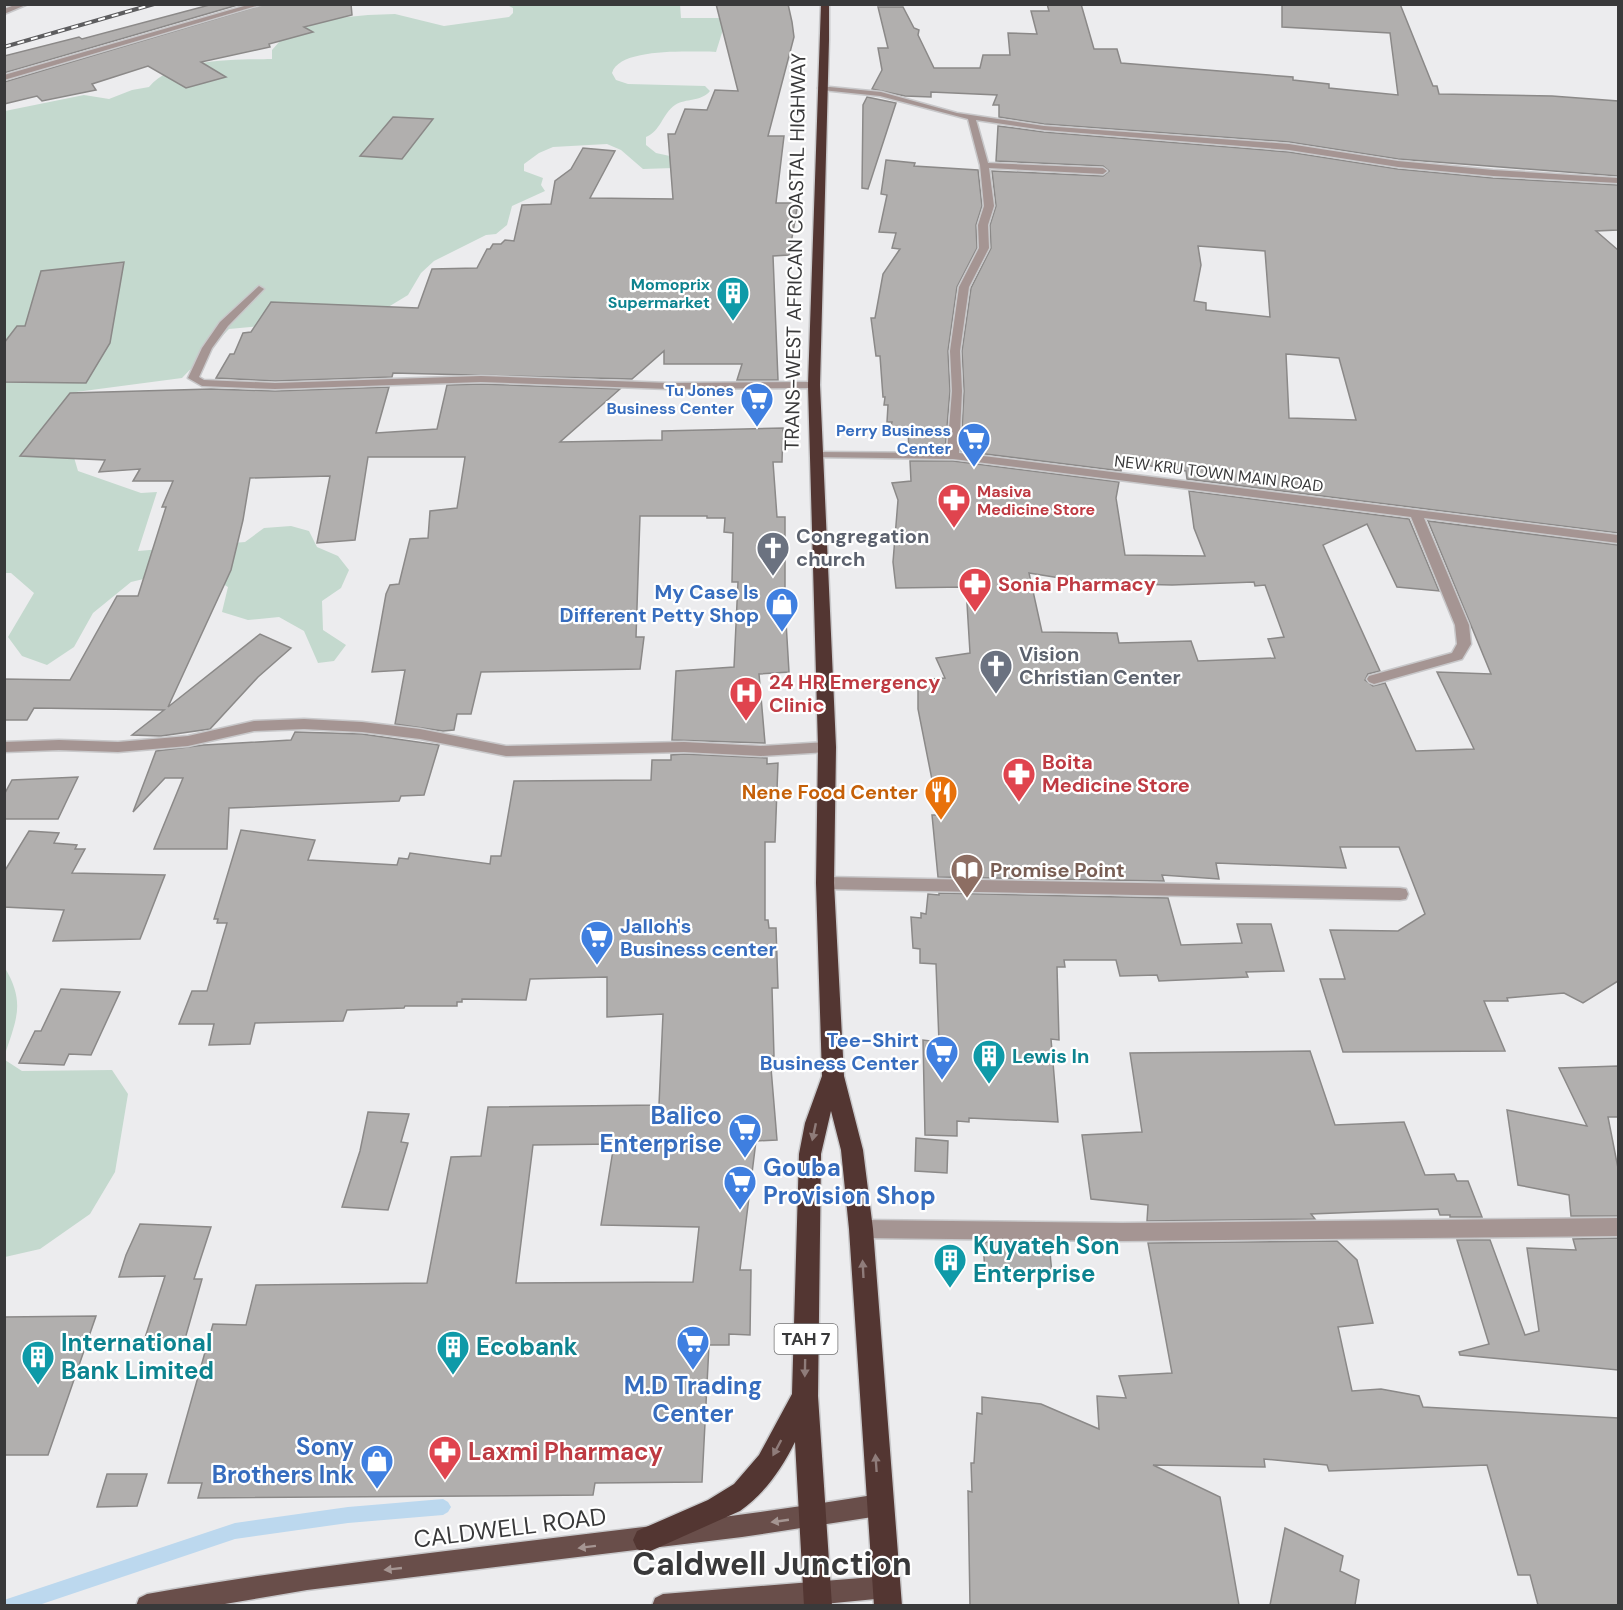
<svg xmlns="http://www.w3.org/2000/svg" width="1623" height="1610" viewBox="0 0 1623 1610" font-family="'DM Sans',sans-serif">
	<rect width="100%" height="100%" fill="#ececee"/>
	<g fill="#c4d9ce">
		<path d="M 680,4 L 681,18 L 719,18 L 725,23 L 716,52 C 692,52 620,47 612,73 L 616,80 L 628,84 L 705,86 L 710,91 C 701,102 686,98 675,105 C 662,114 661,131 646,137 L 646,145 L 656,153 L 679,158 L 673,168 L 643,169 L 621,150 L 607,144 L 553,147 L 539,153 L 524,164 L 524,171 L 543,178 L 541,185 L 545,191 L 512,206 L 507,225 L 496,234 L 486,235 L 434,261 L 421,273 L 408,295 L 375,315 L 229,329 L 182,378 L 76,392 L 69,399 L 73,454 L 78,471 L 141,493 L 157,492 L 138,551 L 245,542 L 264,528 L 291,526 L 309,531 L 317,547 L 338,556 L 349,570 L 341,588 L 322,601 L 323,630 L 346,645 L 334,661 L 318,663 L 304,631 L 279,617 L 248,620 L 222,612 L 228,587 L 208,575 L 156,576 L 131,582 L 93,613 L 74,647 L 47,665 L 22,656 L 8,637 L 34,593 L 11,573 L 5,573 L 5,111 L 84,95 L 109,99 L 132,90 L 149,87 C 173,57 238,60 272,59 L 272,50 L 280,41 L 299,34 L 300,30 L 327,19 L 368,15 L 395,14 L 444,26 L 509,17 L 513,13 L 513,8 L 507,5 Z"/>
		<path d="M 5,968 C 25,1002 17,1018 5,1054 Z"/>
		<polygon points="5,1060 22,1071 112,1070 128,1094 115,1172 90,1214 40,1249 5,1257"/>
	</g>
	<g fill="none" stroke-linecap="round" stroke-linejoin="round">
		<polygon fill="#bcd8ee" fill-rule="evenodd" points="443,1499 448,1502 451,1507 448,1512 443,1515 348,1523 235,1539 36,1606 4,1606 4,1600 235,1523 348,1507"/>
	</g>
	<g fill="#b1afae" stroke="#8b8988" stroke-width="1.5" fill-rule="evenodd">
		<polygon points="213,4 241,4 4,73 4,56 79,37 82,39"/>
		<polygon points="265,4 351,4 352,15 304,27 313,32 269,44 270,47 201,62 226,77 186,88 148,66 92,84 96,90 42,101 37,96 4,104 4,82"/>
		<polygon points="716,4 788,4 792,22 794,37 768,136 784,136 776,203 798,203 789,255 773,256 778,380 737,380 742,364 664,364 664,351 632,379 393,373 392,377 275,381 216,378 230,354 234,354 243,333 251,332 271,302 418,308 432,269 477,268 487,249 490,249 493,244 501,244 505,240 514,241 522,205 551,204 555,181 571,169 583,148 615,151 590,198 673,199 668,134 675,134 685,109 707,110 715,90 738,91"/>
		<polygon points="1047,4 1081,4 1094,49 1117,49 1121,63 1293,77 1293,80 1329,84 1329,88 1398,95 1390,33 1282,27 1282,4 1400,4 1433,86 1437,86 1439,94 1552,96 1618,101 1618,176 1398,159 1289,142 1044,124 999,117 999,105 993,105 997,95 931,92 931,97 905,96 872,89 882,70 878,48 888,48 878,7 903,7 914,28 919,30 918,35 934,68 980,68 983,55 1010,55 1008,33 1037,34 1031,11 1049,11"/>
		<polygon points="867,97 896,103 868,189 862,188 863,105"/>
		<polygon points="393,117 433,119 402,159 360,156"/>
		<path d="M 998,126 L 1044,132 L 1289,152 L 1398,169 L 1493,178 L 1618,185 L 1618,230 L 1596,231 L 1618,250 L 1618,533 L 1187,479 L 1186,471 L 1123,462 L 1121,471 L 961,451 L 964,391 L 962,351 L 971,288 L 991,248 L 990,225 L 996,206 L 992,171 L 1103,176 L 1109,171 L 1103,166 L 996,161 ZM 1198,246 L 1265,251 L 1270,317 L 1206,310 L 1206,303 L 1194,301 L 1201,265 ZM 1286,354 L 1339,358 L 1356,420 L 1289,418 Z"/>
		<polygon points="886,160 915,163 914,166 978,170 982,206 976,225 977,248 957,287 948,351 950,391 945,451 909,450 908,431 890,430 892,422 887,422 888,405 884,405 885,397 883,397 880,356 876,356 871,318 875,318 883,274 900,249 892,248 896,233 879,232 887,195 881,194"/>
		<polygon points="124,262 110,343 86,383 4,382 4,343 17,326 25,326 41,271"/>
		<polygon points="481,384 620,389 560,442 662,440 662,431 783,428 782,462 773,462 777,517 785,517 785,605 789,672 759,674 765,743 672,740 676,671 734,667 738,582 732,582 733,533 724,532 725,518 707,518 707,516 640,516 636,637 644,637 640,669 481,672 471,714 457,714 454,730 443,731 395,724 405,670 372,672 386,594 390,585 399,584 410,539 428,538 430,511 457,508 465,457 368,457 355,540 317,543 330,476 250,478 243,520 231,570 168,707 260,634 291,648 258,677 210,729 161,736 132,735 164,710 34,708 27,720 4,720 4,679 70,680 117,596 138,596 166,507 162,507 173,481 133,481 140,469 99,472 105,460 20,456 70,393 211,389 275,391 389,387 376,433 437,429 447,385"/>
		<path d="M 910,461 L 953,461 L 1119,482 L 1116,498 L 1125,555 L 1205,556 L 1194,528 L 1189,491 L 1409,519 L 1439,591 L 1397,587 L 1367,524 L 1323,545 L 1380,671 L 1368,674 L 1365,680 L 1373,686 L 1385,683 L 1416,751 L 1474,749 L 1437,672 L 1491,674 L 1428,521 L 1618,545 L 1618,981 L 1583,1003 L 1564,993 L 1507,998 L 1508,1001 L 1484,1001 L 1505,1051 L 1343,1052 L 1320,979 L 1345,979 L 1330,930 L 1398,931 L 1425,914 L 1399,847 L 1340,847 L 1346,868 L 1216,863 L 1219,879 L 1162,875 L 1164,881 L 938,877 L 932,815 L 939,815 L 918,709 L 918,680 L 945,678 L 936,658 L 970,653 L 966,587 L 896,588 L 893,562 L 898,500 L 892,483 L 911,481 ZM 1029,573 L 1091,583 L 1172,585 L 1254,582 L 1255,586 L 1265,585 L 1284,637 L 1268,639 L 1275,658 L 1198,661 L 1191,641 L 1119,643 L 1117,633 L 1042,632 Z"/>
		<polygon points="295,732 362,734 439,745 424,795 401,796 399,801 229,808 227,849 154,849 183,778 165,778 133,812 156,751 204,745 291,740"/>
		<path d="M 684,754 L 767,758 L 767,764 L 778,763 L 775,842 L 765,842 L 765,920 L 768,920 L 769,928 L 776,928 L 778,988 L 772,988 L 774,1056 L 770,1056 L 777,1140 L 756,1141 L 740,1270 L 751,1270 L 750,1335 L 729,1334 L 729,1345 L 709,1345 L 702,1482 L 595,1483 L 593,1495 L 198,1498 L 202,1483 L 168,1483 L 213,1324 L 246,1325 L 256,1285 L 427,1283 L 451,1157 L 481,1156 L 488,1107 L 659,1105 L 663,1014 L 607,1017 L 607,977 L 530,979 L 526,1000 L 462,999 L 462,1002 L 457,1002 L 457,1006 L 405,1006 L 404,1008 L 347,1010 L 343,1021 L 255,1023 L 250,1044 L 209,1045 L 214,1024 L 179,1024 L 192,991 L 207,991 L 227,923 L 217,923 L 218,919 L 214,919 L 241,830 L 315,840 L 308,860 L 397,865 L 399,858 L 408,859 L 410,853 L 490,864 L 491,856 L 501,856 L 514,781 L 651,780 L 652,760 L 671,760 L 671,755 ZM 614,1144 L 601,1225 L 699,1227 L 693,1282 L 516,1283 L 533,1145 Z"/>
		<polygon points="78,777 58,819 5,819 5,793 12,780"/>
		<polygon points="29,831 59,833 54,843 77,845 75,849 85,849 72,873 165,875 140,939 53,941 64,910 4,907 4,872"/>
		<polygon points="939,893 1168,898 1181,945 1242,943 1237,924 1271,924 1284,971 1246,972 1248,977 1159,981 1157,975 1120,976 1116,960 1064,960 1065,967 1057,967 1059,1040 1051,1039 1058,1122 969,1118 969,1122 957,1121 957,1136 925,1135 923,1040 939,1042 936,964 920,963 920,949 913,948 911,917 921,918 921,913 926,914 928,894 939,895"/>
		<polygon points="61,989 120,992 91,1055 69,1054 64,1065 19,1063 35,1031 41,1031"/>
		<polygon points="1310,1051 1335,1125 1404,1122 1425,1175 1454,1174 1457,1181 1468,1181 1482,1217 1450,1217 1450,1215 1440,1215 1438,1209 1311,1214 1315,1219 1147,1221 1148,1205 1091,1199 1082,1135 1142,1132 1130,1053"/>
		<polygon points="1618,1066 1618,1117 1608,1117 1618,1168 1618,1216 1571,1216 1569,1195 1518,1185 1507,1110 1587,1126 1559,1068"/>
		<polygon points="368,1112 409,1114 401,1142 408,1143 388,1210 342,1207 360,1151"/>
		<polygon points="916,1138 948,1141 947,1173 915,1171"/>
		<polygon points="140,1224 211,1227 194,1279 202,1279 183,1346 142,1347 165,1276 119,1277 126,1255"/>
		<polygon points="1618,1238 1618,1370 1460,1355 1459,1352 1489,1344 1457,1240 1490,1240 1525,1335 1539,1331 1527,1248 1576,1250 1573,1239"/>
		<polygon points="1337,1241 1357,1260 1373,1323 1338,1327 1352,1391 1381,1389 1419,1396 1423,1407 1618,1418 1618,1605 1538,1605 1530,1575 1518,1575 1487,1465 1329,1471 1327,1465 1264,1459 1265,1467 1153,1465 1220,1497 1239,1605 970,1605 968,1491 972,1492 971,1463 974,1463 977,1413 982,1414 982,1397 1041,1404 1099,1429 1097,1396 1126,1398 1119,1376 1172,1373 1148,1243"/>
		<polygon points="983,1242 1049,1242 1052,1274 985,1272"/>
		<polygon points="96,1316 48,1455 4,1455 4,1317"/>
		<polygon points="107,1474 147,1474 137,1506 97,1507"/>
		<polygon points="1285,1528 1343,1556 1340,1571 1359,1580 1355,1605 1270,1605"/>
	</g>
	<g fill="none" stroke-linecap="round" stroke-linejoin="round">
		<g stroke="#c8c8ca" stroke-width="3">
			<g id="minor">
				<polygon points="17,4 28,4 4,14 4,9"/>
				<polygon points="251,4 263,4 4,80 4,75"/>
				<polygon points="819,86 881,92 957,113 1044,126 1289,144 1398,161 1493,170 1618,178 1618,183 1493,176 1398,167 1289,150 1044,130 976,120 988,163 1103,168 1107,171 1103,174 989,168 994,206 988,225 989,248 969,287 960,351 962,391 959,453 1618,535 1618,543 1424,518 1469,625 1471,644 1462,659 1374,684 1369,682 1367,679 1369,676 1452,653 1457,644 1455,625 1411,517 953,459 811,457 811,453 815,452 947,453 952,391 950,351 959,287 979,248 978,225 984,206 980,165 968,119 880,96 822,90 818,88"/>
				<polygon points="259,286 264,289 228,326 212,348 199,377 204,380 275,383 481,376 668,383 814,382 819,385 814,388 668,389 481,382 275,389 202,386 188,378 202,348 220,322"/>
				<polygon points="304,719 362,722 420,729 506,746 684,742 761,746 827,742 834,747 827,752 761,756 684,752 506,756 420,739 362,732 304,729 254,731 188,746 118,752 59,750 4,752 4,742 59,740 118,742 188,736 254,721"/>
				<polygon points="825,877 1400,888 1406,889 1408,894 1406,899 1400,900 825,889 819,887 817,883 819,879"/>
				<polygon points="1618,1218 1618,1236 1123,1241 861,1238 854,1236 851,1229 854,1222 861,1220 1123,1223"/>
			</g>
		</g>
		<g stroke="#c8c8ca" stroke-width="3">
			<g id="major">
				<path d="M 879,1494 L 887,1497 L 890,1505 L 887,1513 L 879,1516 L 742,1537 L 307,1590 L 213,1606 L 136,1606 L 139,1598 L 147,1594 C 390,1551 636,1534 879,1494 Z"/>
				<polygon points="886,1576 894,1579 897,1587 894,1595 886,1598 803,1606 652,1606 655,1598 663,1594"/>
			</g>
		</g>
		<g stroke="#c8c8ca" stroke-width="3">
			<path id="highway" d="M 821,4 L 829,4 L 829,40 L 820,385 L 836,747 L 834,883 L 844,1076 L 863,1150 L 873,1229 L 902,1606 L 874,1606 L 849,1229 L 841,1150 L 831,1111 L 821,1154 L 818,1396 L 832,1606 L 804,1606 L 795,1442 C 781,1470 765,1493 740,1511 L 646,1553 L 637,1549 L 633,1540 L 637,1531 L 708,1500 L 734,1484 L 759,1455 L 792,1394 L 799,1154 L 805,1123 L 822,1076 L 816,883 L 818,747 L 808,385 Z"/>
		</g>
		<use href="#minor" fill="#a59593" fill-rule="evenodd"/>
		<use href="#major" fill="#694e4a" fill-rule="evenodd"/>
		<use href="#highway" fill="#533632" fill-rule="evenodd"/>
		<g stroke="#5d5d5f" stroke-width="4">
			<polyline id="rail" points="4,47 154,4"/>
		</g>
		<use href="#rail" stroke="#fff" stroke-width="2" stroke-dasharray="7" stroke-linecap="butt"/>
	</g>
	<defs><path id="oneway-solid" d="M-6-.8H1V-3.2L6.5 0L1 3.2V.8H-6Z" transform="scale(1.5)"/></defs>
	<g fill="#8f7c7a">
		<use href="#oneway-solid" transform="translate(814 1132) rotate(102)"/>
		<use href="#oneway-solid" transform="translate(863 1269) rotate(-93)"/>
		<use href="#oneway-solid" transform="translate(805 1368) rotate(91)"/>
		<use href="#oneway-solid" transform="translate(777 1448) rotate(118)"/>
		<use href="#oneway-solid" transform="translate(876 1463) rotate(-94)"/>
	</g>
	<g fill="#a59592">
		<use href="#oneway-solid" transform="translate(780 1521) rotate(172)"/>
		<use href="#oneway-solid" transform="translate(587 1547) rotate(173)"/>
		<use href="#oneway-solid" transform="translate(393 1569) rotate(174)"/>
	</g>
	<defs>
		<g id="building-pin" transform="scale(1.725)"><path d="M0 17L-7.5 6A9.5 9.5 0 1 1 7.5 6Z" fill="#0f9aa8" stroke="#fff"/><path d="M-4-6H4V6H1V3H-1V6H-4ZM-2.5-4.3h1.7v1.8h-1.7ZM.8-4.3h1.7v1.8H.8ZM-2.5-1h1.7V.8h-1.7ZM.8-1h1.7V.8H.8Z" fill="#fff"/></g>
		<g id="supermarket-pin" transform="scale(1.725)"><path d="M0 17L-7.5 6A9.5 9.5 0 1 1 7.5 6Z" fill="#3f7fe0" stroke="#fff"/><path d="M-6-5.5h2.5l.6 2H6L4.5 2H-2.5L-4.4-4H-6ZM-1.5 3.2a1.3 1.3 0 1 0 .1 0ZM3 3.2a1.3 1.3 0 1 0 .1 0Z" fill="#fff"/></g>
		<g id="pharmacy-pin" transform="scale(1.725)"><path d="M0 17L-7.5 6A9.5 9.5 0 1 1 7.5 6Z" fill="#e0444e" stroke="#fff"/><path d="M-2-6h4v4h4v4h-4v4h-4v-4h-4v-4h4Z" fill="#fff"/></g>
		<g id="church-pin" transform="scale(1.725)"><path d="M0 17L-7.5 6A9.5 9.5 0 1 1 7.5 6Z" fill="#6b7280" stroke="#fff"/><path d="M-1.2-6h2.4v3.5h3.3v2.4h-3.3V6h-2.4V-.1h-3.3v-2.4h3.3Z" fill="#fff"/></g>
		<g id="shop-pin" transform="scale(1.725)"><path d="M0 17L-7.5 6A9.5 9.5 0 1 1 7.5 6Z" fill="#3f7fe0" stroke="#fff"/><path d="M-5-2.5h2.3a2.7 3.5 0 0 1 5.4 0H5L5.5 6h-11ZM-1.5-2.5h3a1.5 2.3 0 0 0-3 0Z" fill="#fff"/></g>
		<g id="hospital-pin" transform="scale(1.725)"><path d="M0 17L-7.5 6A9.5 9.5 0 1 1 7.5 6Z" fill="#e0444e" stroke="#fff"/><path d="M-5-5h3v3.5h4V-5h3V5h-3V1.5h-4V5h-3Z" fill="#fff"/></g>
		<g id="restaurant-pin" transform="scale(1.725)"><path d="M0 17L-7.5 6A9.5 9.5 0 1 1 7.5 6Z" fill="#e8710a" stroke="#fff"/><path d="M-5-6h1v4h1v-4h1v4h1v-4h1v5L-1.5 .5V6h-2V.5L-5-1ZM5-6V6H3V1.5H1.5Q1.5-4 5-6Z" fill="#fff"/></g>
		<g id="library-pin" transform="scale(1.725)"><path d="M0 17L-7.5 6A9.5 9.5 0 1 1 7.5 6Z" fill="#8d6e63" stroke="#fff"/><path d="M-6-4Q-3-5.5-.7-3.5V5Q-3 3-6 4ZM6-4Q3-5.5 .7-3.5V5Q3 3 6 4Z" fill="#fff"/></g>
	</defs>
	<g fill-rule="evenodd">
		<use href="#building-pin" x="733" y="293"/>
		<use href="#supermarket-pin" x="757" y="399"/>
		<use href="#supermarket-pin" x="974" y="439"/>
		<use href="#pharmacy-pin" x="954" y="500"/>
		<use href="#church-pin" x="773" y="548"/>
		<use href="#pharmacy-pin" x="975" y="584"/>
		<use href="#shop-pin" x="782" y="604"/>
		<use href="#church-pin" x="996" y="666"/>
		<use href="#hospital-pin" x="746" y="693"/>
		<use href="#pharmacy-pin" x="1019" y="774"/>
		<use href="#restaurant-pin" x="941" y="792"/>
		<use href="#library-pin" x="967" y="870"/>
		<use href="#supermarket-pin" x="597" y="937"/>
		<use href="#supermarket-pin" x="942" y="1052"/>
		<use href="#building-pin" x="989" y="1056"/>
		<use href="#supermarket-pin" x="745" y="1130"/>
		<use href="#supermarket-pin" x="740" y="1182"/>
		<use href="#building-pin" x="950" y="1260"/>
		<use href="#supermarket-pin" x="693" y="1342"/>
		<use href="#building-pin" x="453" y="1347"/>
		<use href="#building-pin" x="38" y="1357"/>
		<use href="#pharmacy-pin" x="445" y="1452"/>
		<use href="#shop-pin" x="377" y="1461"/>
	</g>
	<g text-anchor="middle" stroke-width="4.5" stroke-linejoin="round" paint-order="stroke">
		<g font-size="16" font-weight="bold" fill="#0d838f" stroke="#fff" text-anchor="end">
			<text x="710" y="290">Momoprix<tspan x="710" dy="18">Supermarket</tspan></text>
		</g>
		<g font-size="16" font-weight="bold" fill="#366cbe" stroke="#fff" text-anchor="end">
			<text x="734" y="396">Tu Jones<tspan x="734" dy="18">Business Center</tspan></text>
			<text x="951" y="436">Perry Business<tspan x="951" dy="18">Center</tspan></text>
		</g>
		<g font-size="16" fill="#39393a" stroke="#fff">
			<text transform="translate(1219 473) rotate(7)" y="6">NEW KRU TOWN MAIN ROAD</text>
		</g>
		<g font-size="16" font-weight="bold" fill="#be3a42" stroke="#fff" text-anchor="start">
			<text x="977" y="497">Masiva<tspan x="977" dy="18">Medicine Store</tspan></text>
		</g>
		<rect fill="#fff" stroke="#747475" stroke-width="1.5" x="774.5" y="1324" width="63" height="30" rx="4.5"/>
		<g font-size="18" font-weight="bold" fill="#39393a">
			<text x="806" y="1345">TAH 7</text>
		</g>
		<g font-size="20" fill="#39393a" stroke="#fff">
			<text transform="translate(795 252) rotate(-89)" y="7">TRANS-WEST AFRICAN COASTAL HIGHWAY</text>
		</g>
		<g font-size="20" font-weight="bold" fill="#5b616d" stroke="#fff" text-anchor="start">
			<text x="796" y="543">Congregation<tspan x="796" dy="23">church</tspan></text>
			<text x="1019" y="661">Vision<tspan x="1019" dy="23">Christian Center</tspan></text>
		</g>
		<g font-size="20" font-weight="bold" fill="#be3a42" stroke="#fff" text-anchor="start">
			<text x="998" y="591">Sonia Pharmacy</text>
			<text x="769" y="689">24 HR Emergency<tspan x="769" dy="23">Clinic</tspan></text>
			<text x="1042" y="769">Boita<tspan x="1042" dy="23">Medicine Store</tspan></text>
		</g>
		<g font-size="20" font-weight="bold" fill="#366cbe" stroke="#fff" text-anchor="end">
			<text x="759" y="599">My Case Is<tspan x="759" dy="23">Different Petty Shop</tspan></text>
			<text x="620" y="933" text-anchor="start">Jalloh's<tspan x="620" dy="23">Business center</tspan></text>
			<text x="919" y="1047">Tee-Shirt<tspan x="919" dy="23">Business Center</tspan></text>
		</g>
		<g font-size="20" font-weight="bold" fill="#c56008" stroke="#fff" text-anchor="end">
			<text x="918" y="799">Nene Food Center</text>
		</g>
		<g font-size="20" font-weight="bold" fill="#785e54" stroke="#fff" text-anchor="start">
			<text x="990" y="877">Promise Point</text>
		</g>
		<g font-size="20" font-weight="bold" fill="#0d838f" stroke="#fff" text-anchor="start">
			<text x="1012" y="1063">Lewis In</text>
		</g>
		<g font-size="24" font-weight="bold" fill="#366cbe" stroke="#fff" text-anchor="end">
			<text x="722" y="1124">Balico<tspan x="722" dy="28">Enterprise</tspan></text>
			<text x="763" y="1176" text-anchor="start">Gouba<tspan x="763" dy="28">Provision Shop</tspan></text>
			<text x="693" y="1394" text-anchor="middle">M.D Trading<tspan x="693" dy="28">Center</tspan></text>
			<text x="354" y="1455">Sony<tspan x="354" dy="28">Brothers Ink</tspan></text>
		</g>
		<g font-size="24" font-weight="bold" fill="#0d838f" stroke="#fff" text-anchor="start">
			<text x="973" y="1254">Kuyateh Son<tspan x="973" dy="28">Enterprise</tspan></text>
			<text x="61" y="1351">International<tspan x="61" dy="28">Bank Limited</tspan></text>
			<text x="476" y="1355">Ecobank</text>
		</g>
		<g font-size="24" font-weight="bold" fill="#be3a42" stroke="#fff" text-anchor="start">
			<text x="468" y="1460">Laxmi Pharmacy</text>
		</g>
		<g font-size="24" fill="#39393a" stroke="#fff">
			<text transform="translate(510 1528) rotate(-7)" y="8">CALDWELL ROAD</text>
		</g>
		<g font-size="32" font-weight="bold" fill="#39393a" stroke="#fff">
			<text x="772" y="1575">Caldwell Junction</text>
		</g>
	</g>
	<rect width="1623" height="1610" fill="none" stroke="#39393a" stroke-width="12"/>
</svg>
